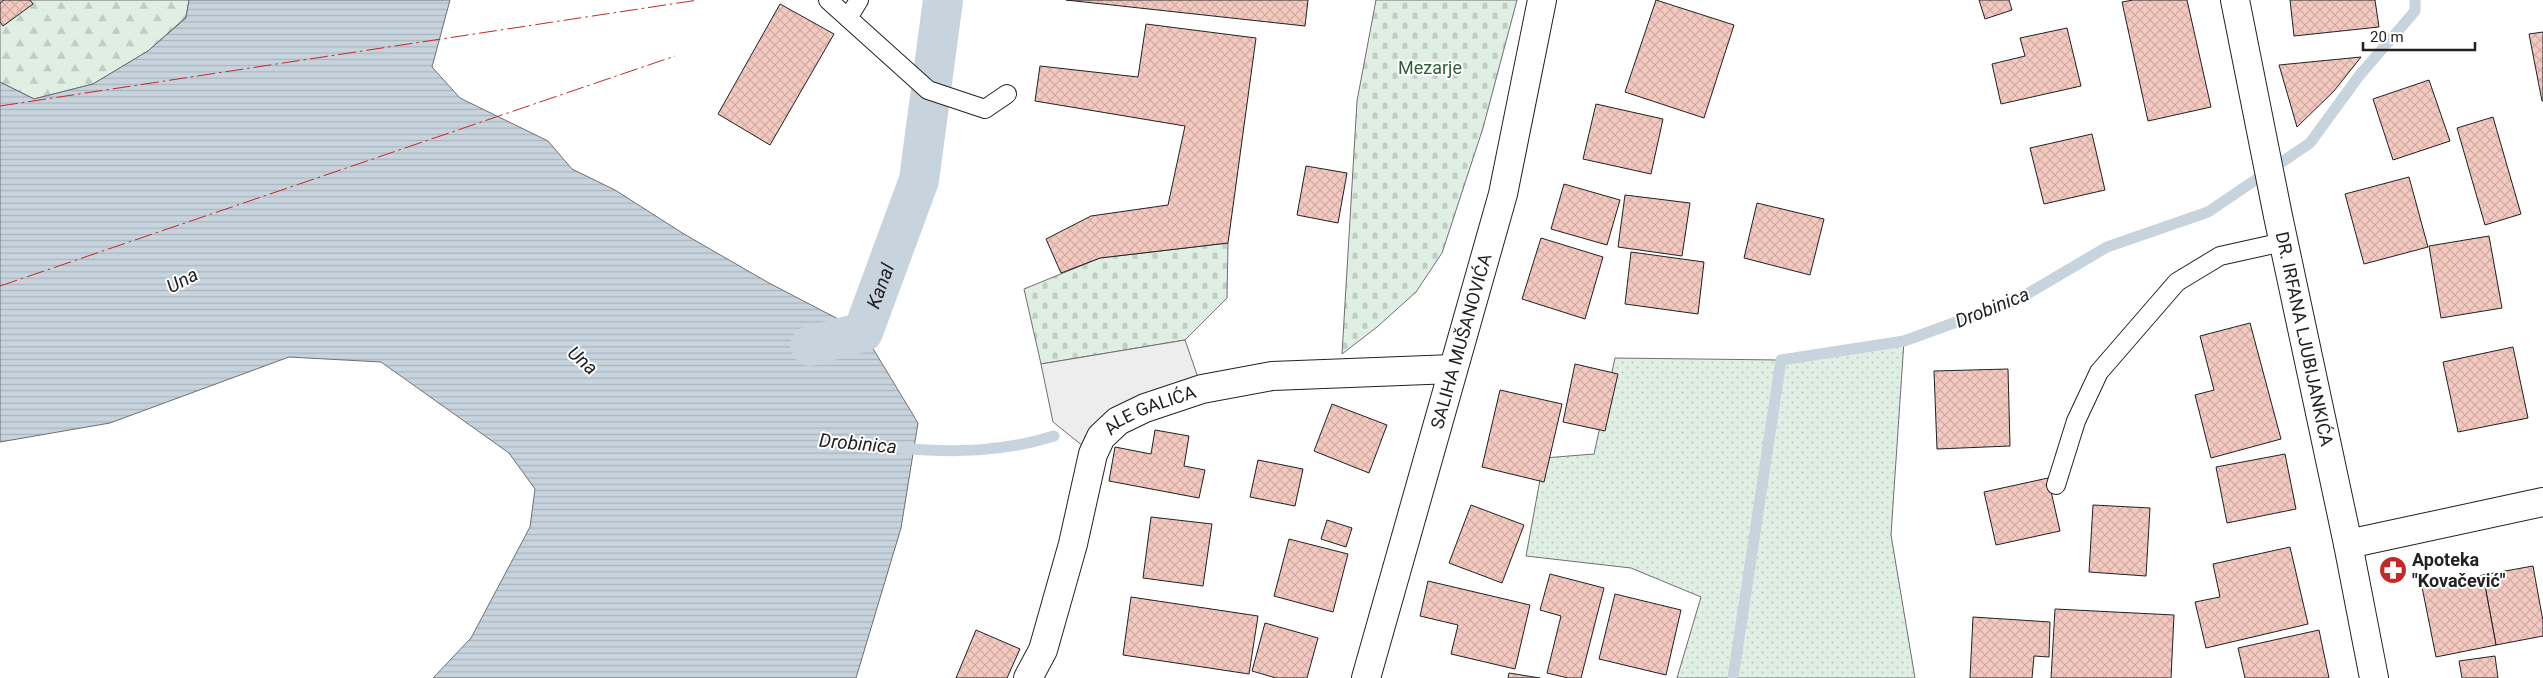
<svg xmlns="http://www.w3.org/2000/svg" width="2543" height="678" viewBox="0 0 2543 678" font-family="Roboto,sans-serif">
	<defs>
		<pattern id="grass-dots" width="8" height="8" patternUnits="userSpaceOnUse" patternTransform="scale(1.25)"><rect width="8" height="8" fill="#e0efe3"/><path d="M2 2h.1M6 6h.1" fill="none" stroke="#c0cdc2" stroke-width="1.8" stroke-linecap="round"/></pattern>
		<pattern id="forest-firs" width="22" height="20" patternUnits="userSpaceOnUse" patternTransform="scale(1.25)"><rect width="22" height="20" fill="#e0efe3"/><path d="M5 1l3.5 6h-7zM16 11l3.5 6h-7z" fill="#c0cdc2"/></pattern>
		<pattern id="cemetery-stones" width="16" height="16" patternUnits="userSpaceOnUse" patternTransform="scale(1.25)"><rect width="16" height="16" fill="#e0efe3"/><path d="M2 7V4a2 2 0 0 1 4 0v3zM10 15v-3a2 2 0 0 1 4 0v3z" fill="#c0cdc2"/></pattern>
		<pattern id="water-rules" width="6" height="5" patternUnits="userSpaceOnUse" patternTransform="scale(1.25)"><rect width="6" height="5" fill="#c7d3dd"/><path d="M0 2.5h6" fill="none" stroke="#abb5bd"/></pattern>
		<pattern id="building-cross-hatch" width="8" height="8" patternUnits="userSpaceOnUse" patternTransform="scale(1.25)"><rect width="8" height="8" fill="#f3c9c0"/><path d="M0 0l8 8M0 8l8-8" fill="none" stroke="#d0aca5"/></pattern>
	</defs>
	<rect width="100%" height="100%" fill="#fff"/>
	<polygon fill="url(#grass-dots)" stroke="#6f6f6f" points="1904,341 1891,535 1915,678 1677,678 1701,597 1631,568 1526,556 1544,458 1594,454 1615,358 1781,360"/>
	<polygon fill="url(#forest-firs)" stroke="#6f6f6f" points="0,0 189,0 186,17 148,51 93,84 34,99 0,82"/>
	<g fill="url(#cemetery-stones)" stroke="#6f6f6f">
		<polygon points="1376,0 1517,0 1483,128 1442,253 1416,292 1377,327 1342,354 1357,101"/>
		<polygon points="1228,243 1227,298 1185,340 1041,364 1024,289 1100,258"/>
	</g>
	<polygon fill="#ededed" stroke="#6f6f6f" points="1185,340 1202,389 1145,408 1093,454 1053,422 1041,364"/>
	<polygon fill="url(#water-rules)" stroke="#6f6f6f" points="189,0 450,0 432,67 460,98 548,141 572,169 615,190 684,234 769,283 863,332 918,423 901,528 856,678 433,678 471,638 530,527 535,489 509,453 381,362 289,357 110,423 0,442 0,82 34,99 93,84 148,51 186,18"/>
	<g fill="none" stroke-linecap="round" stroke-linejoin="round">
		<g stroke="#c7d3dd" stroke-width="11">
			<path d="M 900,448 C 954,453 1003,452 1054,436"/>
			<polyline points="1733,678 1781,360 1904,341 2017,300 2107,247 2208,212 2310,143 2359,76 2415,11 2415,0"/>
		</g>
		<path stroke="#c7d3dd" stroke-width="40" id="s1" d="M 810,346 L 863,332 L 919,180 L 943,0"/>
	</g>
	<g fill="url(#building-cross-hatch)" stroke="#222">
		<polygon points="4,0 30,0 33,4 3,26 0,22 0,3"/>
		<polygon points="1066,0 1308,0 1305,26"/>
		<polygon points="1656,0 1734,25 1704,118 1625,92"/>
		<polygon points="1979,0 2009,0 2012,10 1985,19"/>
		<polygon points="2133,0 2187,0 2211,107 2148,121 2122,2"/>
		<polygon points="2290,0 2375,0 2379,27 2294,36"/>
		<polygon points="780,4 834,34 770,145 718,114"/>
		<polygon points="1146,24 1256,38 1228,243 1100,258 1061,273 1046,239 1091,216 1168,205 1185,126 1035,101 1040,66 1138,77"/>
		<polygon points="2067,28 2081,86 2001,104 1992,64 2025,56 2020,38"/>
		<polygon points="2543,32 2543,101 2542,101 2529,34"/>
		<polygon points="2361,57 2334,91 2297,127 2279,65"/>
		<polygon points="2429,80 2450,141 2393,160 2373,99"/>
		<polygon points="1596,104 1663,119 1651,174 1583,159"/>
		<polygon points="2493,117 2521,214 2485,225 2457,128"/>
		<polygon points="2092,134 2105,190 2044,204 2030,148"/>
		<polygon points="1306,166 1347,173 1338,223 1297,215"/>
		<polygon points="2409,177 2428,247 2364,264 2345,194"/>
		<polygon points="1564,184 1620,200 1607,245 1551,229"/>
		<polygon points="1625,195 1690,203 1682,256 1618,247"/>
		<polygon points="1757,203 1824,219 1810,275 1744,258"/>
		<polygon points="2489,236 2502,308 2441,318 2429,246"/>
		<polygon points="1541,238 1603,257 1585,319 1522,299"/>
		<polygon points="1631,252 1704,262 1698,314 1625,304"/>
		<polygon points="2250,323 2281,439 2211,458 2195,395 2214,390 2200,336"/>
		<polygon points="2513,347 2528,418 2458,432 2443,362"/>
		<polygon points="1575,364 1618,374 1605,431 1563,422"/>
		<polygon points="2008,369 2010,446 1937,449 1934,371"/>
		<polygon points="1500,390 1562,404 1544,482 1482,467"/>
		<polygon points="1332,404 1387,425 1369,473 1314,451"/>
		<polygon points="1155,430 1189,436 1184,466 1205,470 1199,498 1109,481 1115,447 1151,454"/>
		<polygon points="2285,454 2296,509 2227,523 2216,467"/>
		<polygon points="1258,460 1303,469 1295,506 1250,497"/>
		<polygon points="2048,478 2060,531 1996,545 1984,492"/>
		<polygon points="1471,505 1524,525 1502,583 1449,563"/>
		<polygon points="2093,505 2150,508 2146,576 2089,572"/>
		<polygon points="1151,517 1212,524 1203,586 1143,578"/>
		<polygon points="1327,520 1352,528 1346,547 1321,539"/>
		<polygon points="1289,539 1348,554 1333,612 1274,596"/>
		<polygon points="2290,547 2308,624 2206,648 2195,602 2220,597 2213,564"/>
		<polygon points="2533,566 2543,621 2543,636 2496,645 2483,575"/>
		<polygon points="1550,574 1604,588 1581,678 1568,678 1547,673 1561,616 1540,610"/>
		<polygon points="2483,575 2496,645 2436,657 2422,587"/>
		<polygon points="1428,581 1530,605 1515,669 1451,654 1458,625 1420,616"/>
		<polygon points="1615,594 1681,610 1666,675 1599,659"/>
		<polygon points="1131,597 1258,616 1249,674 1123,655"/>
		<polygon points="2055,609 2174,615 2171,678 2051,678"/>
		<polygon points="1973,617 2050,622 2049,657 2034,656 2032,678 1970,678"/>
		<polygon points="1265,623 1318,638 1307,678 1276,678 1252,671"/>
		<polygon points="976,630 1020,649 1007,678 956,678"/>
		<polygon points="2319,630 2329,678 2245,678 2238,648"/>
		<polygon points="2495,656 2498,678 2462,678 2459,661"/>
		<polygon points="1509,673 1540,678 1508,678"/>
	</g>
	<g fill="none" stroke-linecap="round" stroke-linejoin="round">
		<g stroke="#222" stroke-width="20">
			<g id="service">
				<polyline points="828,0 848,18"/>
				<polyline points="859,0 848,18 928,90 985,109 1007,94"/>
				<polyline points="2056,485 2076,421 2099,372 2177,282 2220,256 2283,242"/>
			</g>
		</g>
		<g stroke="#222" stroke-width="30">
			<g id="minor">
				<polyline points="2348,544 2543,502"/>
				<path id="s2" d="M 1028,678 L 1043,650 L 1073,544 L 1093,454 L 1101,437 L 1118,421 L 1145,408 L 1202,389 L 1272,376 L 1453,369"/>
				<path id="s3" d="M 1366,678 L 1503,194 L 1542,0"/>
			</g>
		</g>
		<g stroke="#222" stroke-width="30">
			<g id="secondary">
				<path id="s4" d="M 2235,0 L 2278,216 L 2348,544 L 2374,678"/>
			</g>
		</g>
		<use href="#service" stroke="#fff" stroke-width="18"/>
		<use href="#minor" stroke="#fff" stroke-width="28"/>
		<use href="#secondary" stroke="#fff" stroke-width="28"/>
		<g stroke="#c62828" stroke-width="1" stroke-dasharray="18 4 2.5 4" stroke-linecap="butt">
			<polyline points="0,106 698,0"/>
			<polyline points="0,286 675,56"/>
		</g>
	</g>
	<defs>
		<g id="pharmacy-disc" transform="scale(1.4375)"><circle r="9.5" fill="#c62828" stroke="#fff"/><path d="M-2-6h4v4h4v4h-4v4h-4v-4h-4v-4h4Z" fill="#fff"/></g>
	</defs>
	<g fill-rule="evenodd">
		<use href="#pharmacy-disc" x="2393" y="570"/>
	</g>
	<g text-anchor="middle" stroke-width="4" stroke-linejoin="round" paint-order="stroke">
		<g font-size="18" fill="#2f5e38" stroke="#fff">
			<text x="1430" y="74">Mezarje</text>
		</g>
		<g font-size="18" fill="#222" stroke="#fff">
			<text dy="6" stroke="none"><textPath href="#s4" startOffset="346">DR. IRFANA LJUBIJANKIĆA</textPath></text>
			<text dy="6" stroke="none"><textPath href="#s3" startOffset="350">SALIHA MUŠANOVIĆA</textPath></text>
			<text dy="6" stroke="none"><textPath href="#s2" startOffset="310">ALE GALIĆA</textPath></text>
		</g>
		<g font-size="18" font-weight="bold" fill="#222" stroke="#fff" text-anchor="start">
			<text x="2412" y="566">Apoteka<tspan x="2412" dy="21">"Kovačević"</tspan></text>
		</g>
		<g font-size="19" font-style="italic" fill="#222" stroke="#fff">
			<text transform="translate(182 280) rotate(-28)" y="7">Una</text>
			<text dy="7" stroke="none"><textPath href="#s1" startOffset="104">Kanal</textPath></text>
			<text transform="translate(1992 307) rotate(-22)" y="7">Drobinica</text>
			<text transform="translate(583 360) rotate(41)" y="7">Una</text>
			<text transform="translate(858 443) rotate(5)" y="7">Drobinica</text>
		</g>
	</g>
	<path d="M2363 42v8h112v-8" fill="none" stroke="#222222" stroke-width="2.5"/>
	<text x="2370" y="42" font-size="15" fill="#222222" stroke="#ffffff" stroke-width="4" paint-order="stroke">20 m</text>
</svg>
